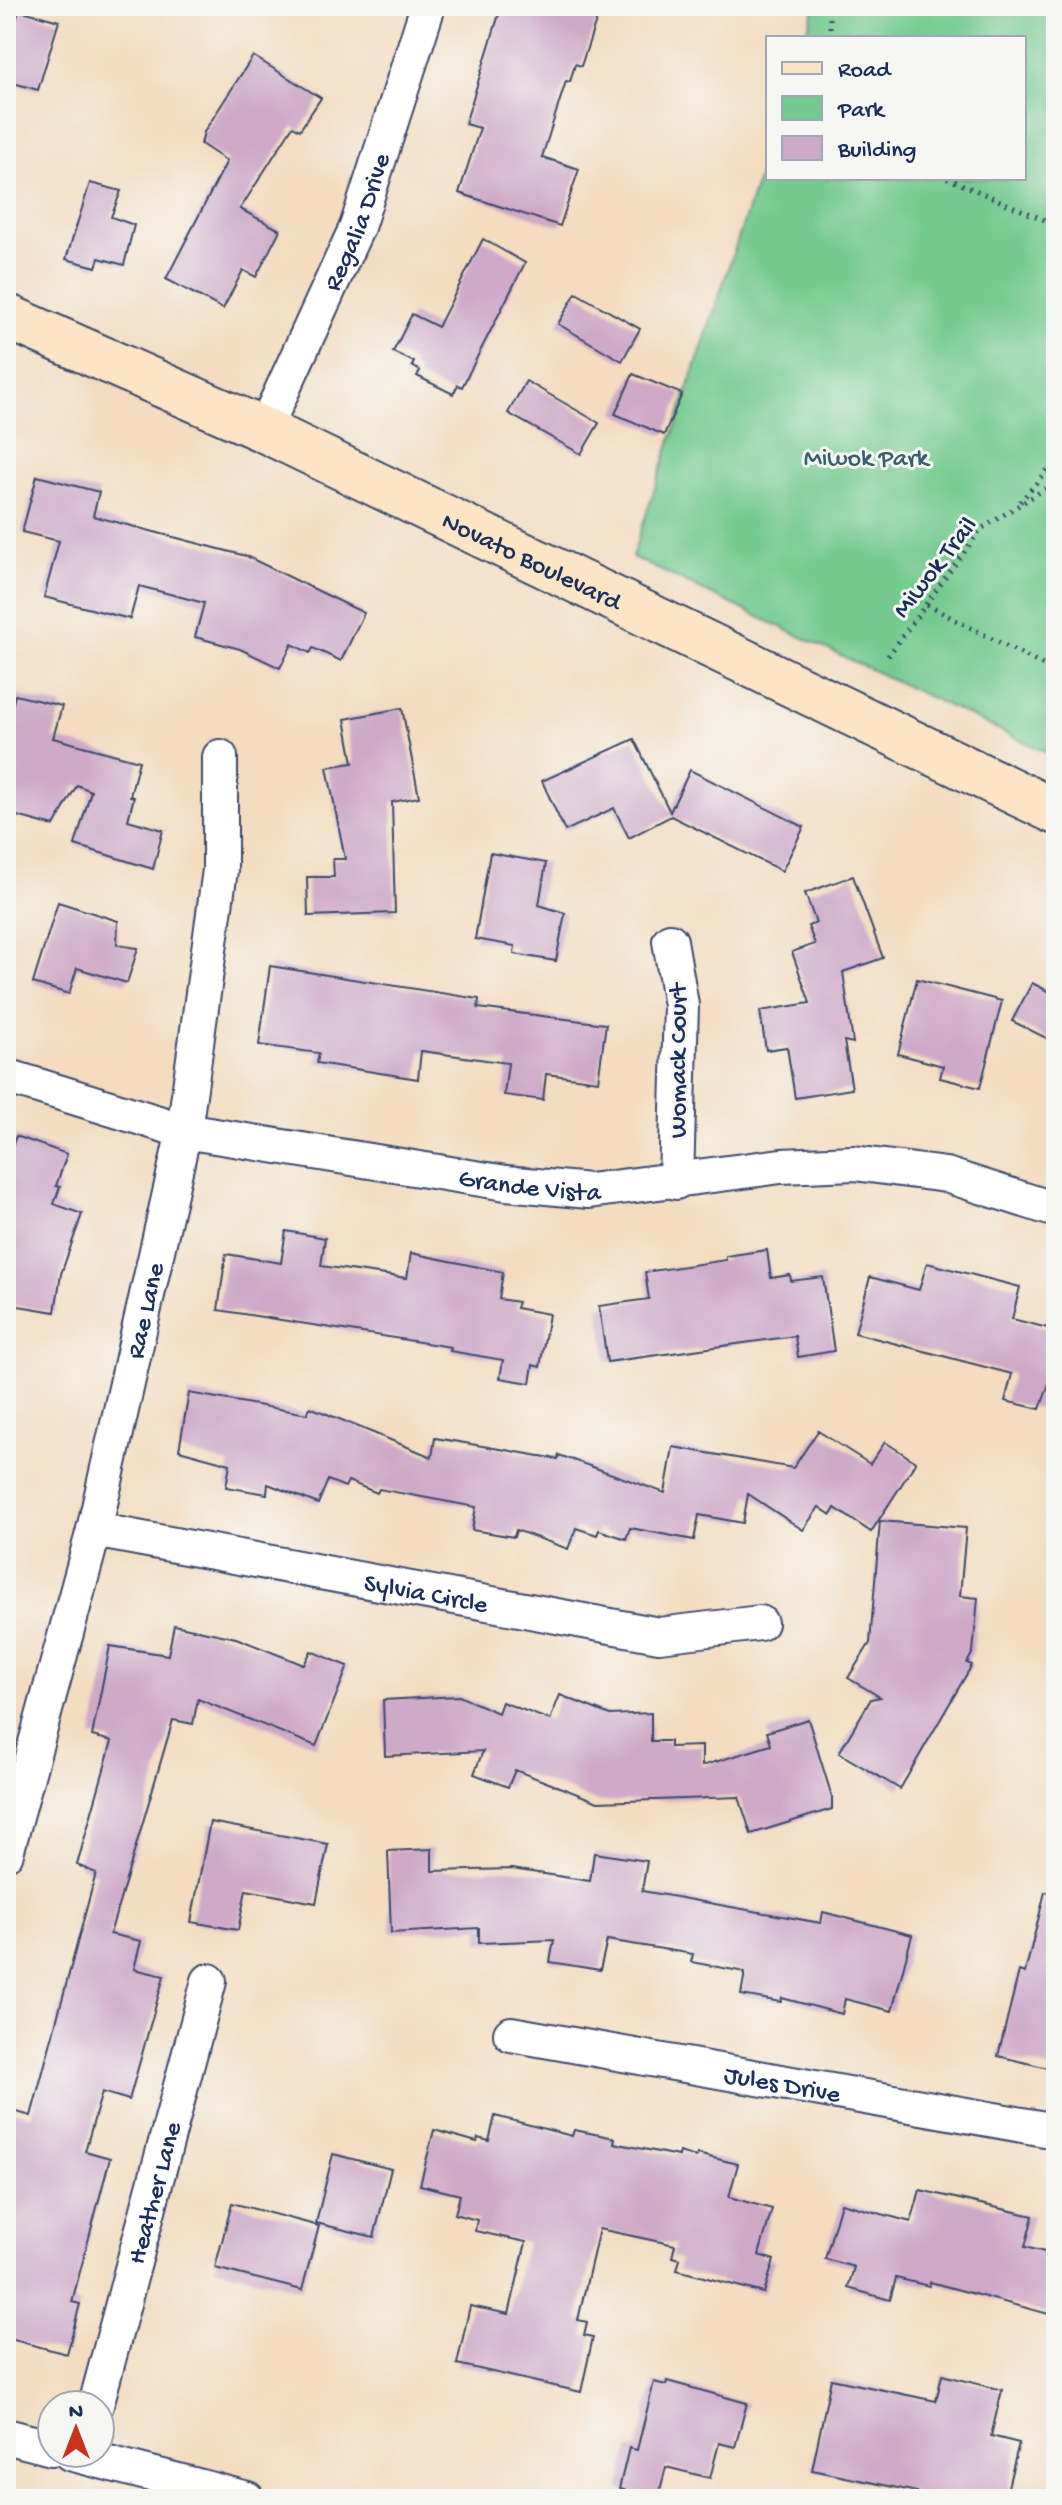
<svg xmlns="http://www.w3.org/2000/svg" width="1062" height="2505" viewBox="0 0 1062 2505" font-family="'Gochi Hand',sans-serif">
	<rect width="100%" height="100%" fill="#f6f6f2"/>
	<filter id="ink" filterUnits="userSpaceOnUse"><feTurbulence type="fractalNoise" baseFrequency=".0125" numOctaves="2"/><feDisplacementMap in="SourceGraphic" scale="16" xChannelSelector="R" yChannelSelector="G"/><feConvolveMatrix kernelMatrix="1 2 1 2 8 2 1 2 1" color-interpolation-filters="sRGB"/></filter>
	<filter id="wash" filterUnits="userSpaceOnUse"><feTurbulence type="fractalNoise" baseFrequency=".006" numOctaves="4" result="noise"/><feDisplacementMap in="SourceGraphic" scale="32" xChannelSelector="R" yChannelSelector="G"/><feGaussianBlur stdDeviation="1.8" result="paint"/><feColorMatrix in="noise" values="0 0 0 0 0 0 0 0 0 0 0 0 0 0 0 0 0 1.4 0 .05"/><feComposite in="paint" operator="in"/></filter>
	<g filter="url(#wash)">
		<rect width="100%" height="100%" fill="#f3dcbf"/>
		<polygon fill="#74ca8f" stroke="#487c76" stroke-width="2" points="815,6 1056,6 1056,757 632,557 768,149 768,178 1024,178 1024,38 805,38"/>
		<g id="blocks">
			<g fill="#cea9c8">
				<polygon points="514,6 601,6 581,66 575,64 570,82 566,81 542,157 579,169 560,226 459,193 480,128 465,124 500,11 512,15"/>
				<polygon points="19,10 59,21 38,90 6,81 6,55"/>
				<polygon points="253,56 321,98 300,130 293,126 240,209 280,230 256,277 243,270 223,309 166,279 227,161 201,144 204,132"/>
				<polygon points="90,183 121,191 111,217 134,225 124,265 99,258 96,267 66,259"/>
				<polygon points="483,239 525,263 462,387 458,385 453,394 417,376 420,371 412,366 414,362 393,352 412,314 438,327"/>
				<polygon points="576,293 640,329 622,361 558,324"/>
				<polygon points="633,374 682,394 664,435 615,414"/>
				<polygon points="526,381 599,423 581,454 508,413"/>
				<polygon points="37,476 99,492 93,516 246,556 364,613 341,661 313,648 310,653 292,644 280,668 240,649 195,637 204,603 139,586 130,619 44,597 59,541 22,532"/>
				<polygon points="15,695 62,706 53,738 139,761 130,796 134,797 128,820 163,830 153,869 75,845 91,791 77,785 54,826 6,813 6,730"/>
				<polygon points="402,708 419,797 392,802 395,913 308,916 307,877 334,877 333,859 345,859 327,767 353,763 345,719"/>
				<polygon points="634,739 670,812 690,770 804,827 782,871 671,816 629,838 614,808 565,831 542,781"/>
				<polygon points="490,853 546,863 539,905 565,913 556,961 514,954 515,946 475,939"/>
				<polygon points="853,876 883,958 843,972 853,1043 844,1041 852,1089 795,1098 787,1047 766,1050 760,1011 810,1003 792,952 815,944 808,926 816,923 805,893"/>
				<polygon points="58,902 118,921 117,945 138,948 127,983 77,968 69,994 33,983"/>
				<polygon points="270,966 479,999 478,1008 606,1024 598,1081 546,1074 543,1100 504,1095 508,1063 421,1051 418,1079 317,1063 319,1053 259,1045"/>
				<polygon points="917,979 1002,1001 980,1088 940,1078 943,1066 898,1054"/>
				<polygon points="1032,983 1056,995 1056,1043 1012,1021"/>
				<polygon points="16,1136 67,1154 56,1186 60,1187 54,1204 82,1214 61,1274 55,1312 6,1304 6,1163"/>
				<polygon points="286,1231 325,1238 321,1266 407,1278 411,1253 503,1272 499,1299 518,1302 516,1308 549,1314 540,1367 533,1365 530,1383 500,1378 503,1360 450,1351 451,1347 218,1310 226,1254 281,1263"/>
				<polygon points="767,1250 771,1278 790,1275 791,1281 823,1277 834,1351 798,1357 795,1336 607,1362 599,1306 649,1299 645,1272 726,1260 726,1256"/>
				<polygon points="927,1263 1020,1287 1012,1319 1056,1330 1056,1364 1040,1409 1005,1401 1012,1374 855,1333 870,1277 919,1290"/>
				<polygon points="189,1393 307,1414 310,1407 432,1457 435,1438 558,1459 559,1455 665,1493 673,1447 793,1468 818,1431 870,1464 885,1442 916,1462 871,1532 835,1508 831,1515 819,1507 803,1530 748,1494 743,1523 699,1515 694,1540 630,1528 626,1539 599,1530 597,1535 576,1528 568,1549 516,1530 514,1537 472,1530 476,1507 379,1489 377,1493 348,1481 345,1487 328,1480 318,1504 268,1484 267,1494 226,1487 230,1464 179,1450"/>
				<polygon points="880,1521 966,1528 960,1596 978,1598 973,1652 967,1663 972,1665 900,1789 839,1753 871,1699 880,1697 848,1678 870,1643"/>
				<polygon points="174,1625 236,1638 304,1665 311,1651 348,1666 316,1746 198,1699 193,1724 173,1720 110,1934 141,1941 134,1969 164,1976 129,2100 102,2092 85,2151 110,2158 72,2302 80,2304 67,2354 6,2338 6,2109 31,2116 96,1873 77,1865 112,1741 92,1736 110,1646 168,1655"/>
				<polygon points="560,1695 610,1715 651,1713 651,1741 670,1741 670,1747 702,1746 702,1766 771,1745 767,1732 808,1719 832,1797 832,1809 751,1834 739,1797 598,1802 515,1770 508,1787 474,1774 483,1751 385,1756 383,1700 459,1696 498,1713 502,1702 550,1720"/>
				<polygon points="210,1822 328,1844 316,1903 246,1890 238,1930 191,1922"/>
				<polygon points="432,1849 432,1871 512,1869 590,1881 594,1853 647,1861 642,1891 821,1923 823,1912 912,1935 892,2011 845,1999 842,2014 782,1998 781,2002 741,1995 745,1972 691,1962 693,1954 607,1940 600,1970 550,1962 554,1940 479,1943 479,1928 391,1933 388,1851"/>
				<polygon points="1045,1892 1056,1893 1056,2070 998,2056 1019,1971 1025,1973"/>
				<polygon points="495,2116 572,2136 574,2130 615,2138 614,2143 678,2156 679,2152 696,2157 697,2154 738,2164 729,2197 772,2209 759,2255 774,2260 764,2293 677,2270 680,2259 672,2257 675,2245 599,2229 578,2320 587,2322 584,2335 593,2337 581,2392 457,2364 470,2306 509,2314 526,2242 475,2231 477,2220 455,2214 460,2195 420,2185 434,2130 477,2142 478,2138 489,2141"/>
				<polygon points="333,2154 391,2169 374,2237 316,2223"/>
				<polygon points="920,2190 1033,2216 1025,2247 1056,2255 1056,2316 930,2282 929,2286 896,2278 890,2300 848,2288 854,2267 825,2259 841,2203 911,2222"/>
				<polygon points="232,2203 319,2226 302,2290 215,2268"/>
				<polygon points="942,2375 1002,2390 991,2436 1019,2443 1005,2499 915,2499 917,2492 812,2470 831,2379 936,2401"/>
				<polygon points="667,2381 747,2403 735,2447 719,2443 710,2478 666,2467 658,2498 619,2489 629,2448 637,2450 654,2382 666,2385"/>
			</g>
		</g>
	</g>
	<g filter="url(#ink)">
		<use href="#blocks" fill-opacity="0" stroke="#3b496d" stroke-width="2"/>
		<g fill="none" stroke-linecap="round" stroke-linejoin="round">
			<g stroke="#3b496d" stroke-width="38">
				<g id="minor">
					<path id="s1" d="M 264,430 L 357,227 L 428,6"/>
					<polyline points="670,941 681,1005 676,1182"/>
					<path id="s2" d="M 6,1076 L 184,1131 L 506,1183 L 589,1191 L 781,1166 L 854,1163 L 946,1175 L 1056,1210"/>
					<path id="s3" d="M 94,1530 L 659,1635 L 760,1623"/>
					<path id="s4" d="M 6,1853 L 94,1530 L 184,1131 L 220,870 L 220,757"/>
					<path id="s5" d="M 511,2034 L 1056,2131"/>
					<path id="s6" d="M 96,2405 L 209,1981"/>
					<polyline points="6,2436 52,2448"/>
					<polyline points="70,2453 247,2499"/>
				</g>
			</g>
			<g stroke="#3b496d" stroke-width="48">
				<g id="secondary">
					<path id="s7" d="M 6,316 L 264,430 L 1056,812"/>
				</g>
			</g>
			<g stroke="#3b496d" stroke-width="5" stroke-dasharray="2 6" stroke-linecap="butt">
				<polyline points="830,18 830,38"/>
				<polyline points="947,178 1056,225"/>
				<polyline points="1056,246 1056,253"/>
				<polyline points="1020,502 1056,460"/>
				<polyline points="927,605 1056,672"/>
				<polyline points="888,656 981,529 1056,482"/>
			</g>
			<use href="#minor" stroke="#fff" stroke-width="34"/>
			<use href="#secondary" stroke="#fce5c4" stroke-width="44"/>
		</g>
	</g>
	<g text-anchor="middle" stroke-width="6" stroke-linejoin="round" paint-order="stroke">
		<g font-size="26" fill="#1b2f5e" stroke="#f6f6f2">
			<text dy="9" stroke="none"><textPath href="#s1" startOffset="228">Regalia Drive</textPath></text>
			<text dy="9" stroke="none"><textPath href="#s7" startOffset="580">Novato Boulevard</textPath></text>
			<text transform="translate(933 566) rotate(-52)" y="9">Miwok Trail</text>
			<text transform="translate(676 1061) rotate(-90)" y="9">Womack Court</text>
			<text dy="9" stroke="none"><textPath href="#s2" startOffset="536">Grande Vista</textPath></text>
			<text dy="9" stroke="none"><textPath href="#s4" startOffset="560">Rae Lane</textPath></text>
			<text dy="9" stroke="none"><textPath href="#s3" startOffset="338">Sylvia Circle</textPath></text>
			<text dy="9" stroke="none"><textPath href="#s5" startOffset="276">Jules Drive</textPath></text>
			<text dy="9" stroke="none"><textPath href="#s6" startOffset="220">Heather Lane</textPath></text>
		</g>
		<g font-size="26" fill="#365e6d" stroke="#f6f6f2">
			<text x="866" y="465">Miwok Park</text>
		</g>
	</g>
	<rect width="1062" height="2505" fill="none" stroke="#f6f6f2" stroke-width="32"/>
	<rect x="766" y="36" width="260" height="144" fill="#f6f6f2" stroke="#9ea6b7" stroke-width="2"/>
	<rect x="782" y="62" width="40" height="12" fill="#fce5c4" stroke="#9ea6b7" stroke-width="2"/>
	<text x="838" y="76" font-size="24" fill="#1b2f5e">Road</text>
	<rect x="782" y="96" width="40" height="24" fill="#74ca8f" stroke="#9ea6b7" stroke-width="2"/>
	<text x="838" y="116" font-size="24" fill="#1b2f5e">Park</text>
	<rect x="782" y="136" width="40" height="24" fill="#cea9c8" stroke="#9ea6b7" stroke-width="2"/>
	<text x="838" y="156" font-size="24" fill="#1b2f5e">Building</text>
	<g transform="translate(76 2429)"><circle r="38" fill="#f6f6f2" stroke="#9ea6b7" stroke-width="2"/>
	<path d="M0-6L14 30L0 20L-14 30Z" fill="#c8321e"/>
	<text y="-12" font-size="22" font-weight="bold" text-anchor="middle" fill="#1b2f5e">N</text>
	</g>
</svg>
